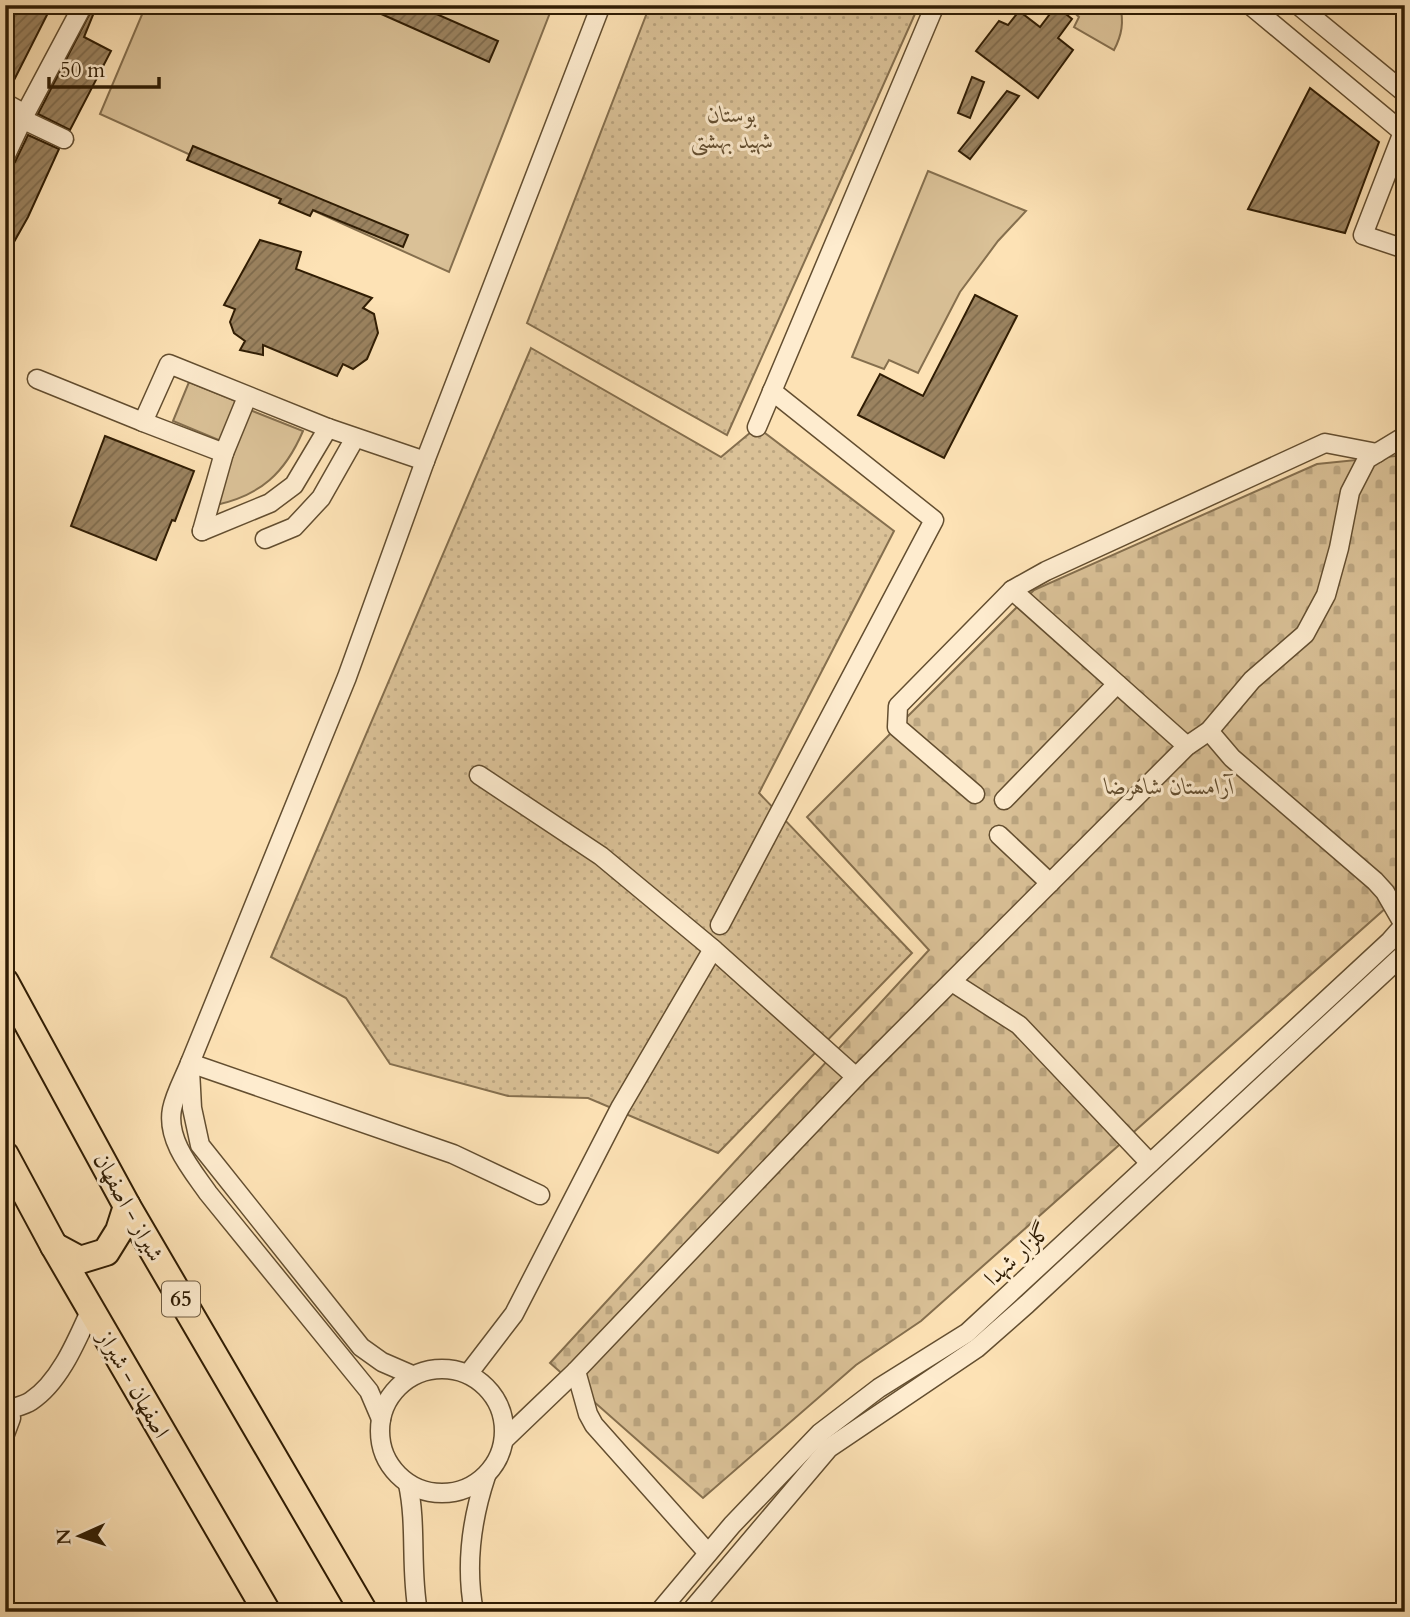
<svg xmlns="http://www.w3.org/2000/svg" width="1410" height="1617" viewBox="0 0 1410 1617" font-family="Cardo,Amiri,serif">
	<defs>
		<pattern id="cemetery-stones" width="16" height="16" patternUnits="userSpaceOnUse" patternTransform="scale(1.75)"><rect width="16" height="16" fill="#dac197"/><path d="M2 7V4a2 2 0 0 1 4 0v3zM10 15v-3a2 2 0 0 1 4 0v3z" fill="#bba580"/></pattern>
		<pattern id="park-dots" width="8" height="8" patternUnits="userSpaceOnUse" patternTransform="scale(1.75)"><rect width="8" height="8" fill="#dac197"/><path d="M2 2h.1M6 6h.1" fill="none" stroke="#bba580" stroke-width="1.8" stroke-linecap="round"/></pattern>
		<pattern id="building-hatch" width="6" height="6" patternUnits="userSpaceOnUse" patternTransform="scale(1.75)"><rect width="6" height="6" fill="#9b8360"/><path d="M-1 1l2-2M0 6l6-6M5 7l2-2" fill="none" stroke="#7f6b4d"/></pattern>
	</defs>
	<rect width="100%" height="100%" fill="#fde2b5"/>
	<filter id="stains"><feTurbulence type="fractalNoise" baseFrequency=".00286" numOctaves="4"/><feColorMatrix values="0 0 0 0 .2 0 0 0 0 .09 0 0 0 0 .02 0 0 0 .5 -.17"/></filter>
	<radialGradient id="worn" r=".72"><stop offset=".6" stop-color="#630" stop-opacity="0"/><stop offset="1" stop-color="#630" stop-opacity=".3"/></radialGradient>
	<g fill="#dac197" stroke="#856f4e" stroke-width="2">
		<polygon points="146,5 553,5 449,272 100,114"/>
		<path d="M 1066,5 L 1120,5 C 1124,22 1122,35 1114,50 L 1074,27 L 1079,17 Z"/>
		<polygon points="928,171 1026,211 998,241 960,292 918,373 889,360 884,369 852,357"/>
		<polygon points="189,382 238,402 221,441 173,421"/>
		<path d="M 250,410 L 303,431 C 285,473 261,495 216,505 L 233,450 Z"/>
	</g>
	<polygon fill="url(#cemetery-stones)" stroke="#856f4e" stroke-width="2" points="1405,455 1405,891 921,1321 856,1365 703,1498 550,1363 929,950 807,817 1034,590 1317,464"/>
	<g fill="url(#park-dots)" stroke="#856f4e" stroke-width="2">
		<polygon points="650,5 919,5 727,435 527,323"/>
		<polygon points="531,348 721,457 757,427 894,531 759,793 912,953 718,1153 588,1098 508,1096 390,1064 346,998 271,957"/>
	</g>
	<g fill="url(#building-hatch)" stroke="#301d04" stroke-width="2">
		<polygon points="5,5 52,5 8,92 5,92"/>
		<polygon points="94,5 97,5 84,37 111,51 70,130 38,114"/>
		<polygon points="361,5 416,5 498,41 489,62"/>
		<polygon points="1056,6 1072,19 1058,38 1073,50 1038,98 976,51 999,21 1008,25 1019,11 1040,27"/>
		<polygon points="972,77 984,82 970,118 958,113"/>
		<polygon points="1310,88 1379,142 1345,233 1248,209"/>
		<polygon points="1007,91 1019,96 970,159 959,151"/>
		<polygon points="28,135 59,149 28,217 5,258 5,168 15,162"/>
		<polygon points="193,146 408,235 403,247 313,210 310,216 279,203 281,199 187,160"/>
		<polygon points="260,240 301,252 296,269 372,298 363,308 374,314 378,333 367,359 353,369 343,364 337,376 263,345 263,355 240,350 245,341 234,333 230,322 235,309 224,305"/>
		<polygon points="975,295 1017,316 944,458 858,415 880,374 923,396"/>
		<polygon points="105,436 194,471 175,521 172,520 156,560 71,526"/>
	</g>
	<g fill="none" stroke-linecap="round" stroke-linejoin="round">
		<g stroke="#634e30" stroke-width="21">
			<g id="minor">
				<polyline points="1250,5 1405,134"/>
				<polyline points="1298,5 1405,93"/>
				<polyline points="5,103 25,114"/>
				<polyline points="24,120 64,139"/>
				<polyline points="1403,132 1363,235 1405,249"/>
				<polyline points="5,157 25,114 83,5"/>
				<polyline points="37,379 143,422"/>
				<polyline points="247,397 224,453 143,422 169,364 328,428 425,461"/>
				<polyline points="757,427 935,5"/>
				<polyline points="202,531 270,503 294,485 328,428"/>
				<polyline points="202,531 224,453"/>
				<polyline points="265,539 294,527 321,498 355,438"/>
				<polyline points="1209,731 1232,758 1375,881 1385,892 1404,925"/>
				<polyline points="1187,746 1012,590 1046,571 1325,443 1377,453"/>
				<polyline points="479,775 601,856 713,949 856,1077"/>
				<polyline points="975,794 897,727 898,706 1012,590"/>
				<polyline points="1004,800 1117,684"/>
				<polyline points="999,835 1050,883"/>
				<polyline points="720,925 934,520 772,391"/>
				<polyline points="952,982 1019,1025 1150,1163"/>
				<path d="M 190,1063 C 184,1078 175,1094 172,1109 C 166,1140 192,1170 208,1193 L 369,1391 L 381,1419"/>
				<polyline points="190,1070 192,1108 200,1145 361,1347 382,1362 412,1375"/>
				<polyline points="540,1195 453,1154 190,1063 347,677 425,461 601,5"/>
				<circle cx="442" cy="1431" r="62"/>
				<polyline points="468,1374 514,1314 620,1108 713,949"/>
				<polyline points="5,1400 11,1418 5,1434"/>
				<path d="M 10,1409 C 16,1407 25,1405 31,1401 C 60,1382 77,1340 91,1309"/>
				<polyline points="504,1440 576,1371"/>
				<path d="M 408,1484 C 417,1526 410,1569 418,1612"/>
				<polyline points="708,1553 594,1425 588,1414 576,1371 856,1077 1187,746 1209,731 1252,680 1305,634 1326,595 1339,548 1350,492 1367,459 1405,436"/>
				<path d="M 474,1612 C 465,1565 471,1521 486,1476"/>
				<polyline points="659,1612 732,1525 820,1433 879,1388 967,1333 1390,941 1405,924"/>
				<polyline points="690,1612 829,1448 977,1348 1027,1304 1405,953"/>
			</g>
		</g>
		<g stroke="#301d04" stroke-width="30">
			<g id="highway">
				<polyline points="5,982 127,1206 364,1612"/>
				<polyline points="5,1155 54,1246 267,1612"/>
				<polyline points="54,1246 80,1260 106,1252 119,1231 127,1206"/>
			</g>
		</g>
		<use href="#minor" stroke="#feeccf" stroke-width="18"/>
		<use href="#highway" stroke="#fde2b5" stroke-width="26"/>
	</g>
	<g text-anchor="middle" stroke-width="6" stroke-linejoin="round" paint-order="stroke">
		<rect fill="#feeccf" stroke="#6e5b41" stroke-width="2" x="162" y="1281.5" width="38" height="35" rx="5"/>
		<g font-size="21" font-weight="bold" fill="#301d04">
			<text x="181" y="1306">65</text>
		</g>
		<g font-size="23" font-style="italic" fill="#634e30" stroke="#feeccf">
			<text x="732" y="122">بوستان<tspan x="732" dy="26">شهید بهشتی</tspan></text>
			<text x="1170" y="794">آرامستان شاهرضا</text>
		</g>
		<g font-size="23" fill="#301d04" stroke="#feeccf">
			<text transform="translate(129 1207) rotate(61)" y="8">شیراز - اصفهان</text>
			<text transform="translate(1017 1254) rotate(-43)" y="8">گلزار شهدا</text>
			<text transform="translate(134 1384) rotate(60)" y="8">اصفهان - شیراز</text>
		</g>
	</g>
	<rect width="1410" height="1617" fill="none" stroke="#fde2b5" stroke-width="28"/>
	<rect x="7" y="7" width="1396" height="1603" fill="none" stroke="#301d04" stroke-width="3.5"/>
	<rect x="14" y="14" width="1382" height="1589" fill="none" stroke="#301d04" stroke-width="2"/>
	<g transform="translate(80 1536) rotate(267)" stroke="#feeccf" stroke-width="5" paint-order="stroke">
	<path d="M0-5L12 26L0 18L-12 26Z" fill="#301d04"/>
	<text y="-10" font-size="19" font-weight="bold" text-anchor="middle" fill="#301d04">N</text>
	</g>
	<path d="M49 77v10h110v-10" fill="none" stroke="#301d04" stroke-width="3.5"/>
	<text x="60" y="77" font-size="21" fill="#301d04" stroke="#feeccf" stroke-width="5" paint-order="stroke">50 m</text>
	<rect width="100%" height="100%" filter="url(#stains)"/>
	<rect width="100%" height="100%" fill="url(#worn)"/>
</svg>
